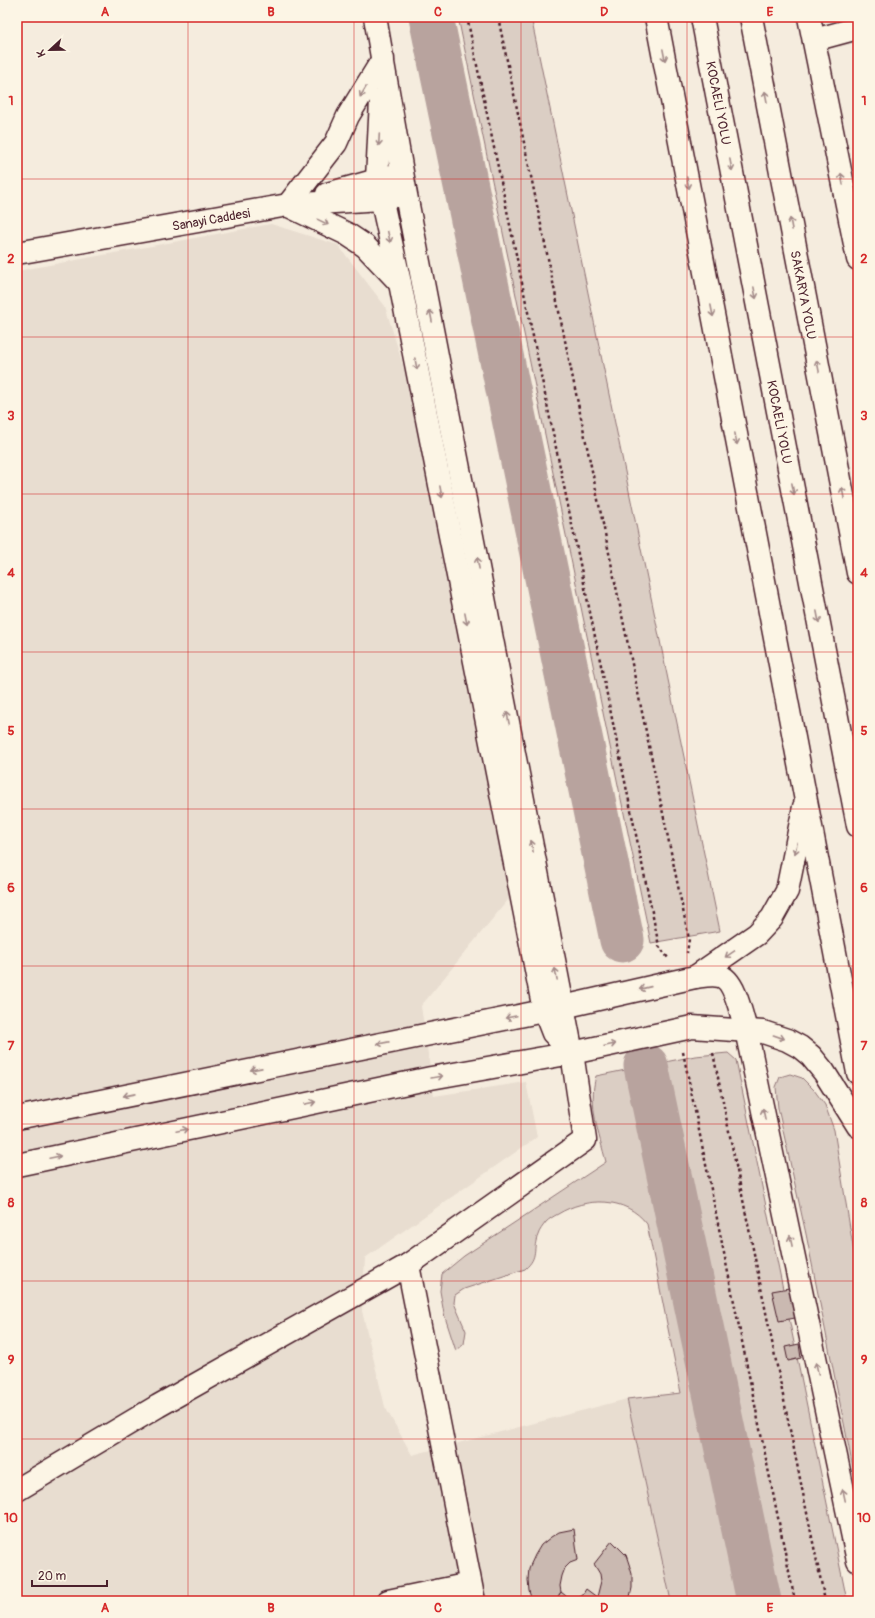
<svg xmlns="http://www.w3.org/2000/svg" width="875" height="1618" viewBox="0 0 875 1618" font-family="Pangolin,sans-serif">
	<rect width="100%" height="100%" fill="#f5ecde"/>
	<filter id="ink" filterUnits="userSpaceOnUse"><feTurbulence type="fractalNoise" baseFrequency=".025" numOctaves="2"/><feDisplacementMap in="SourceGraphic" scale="8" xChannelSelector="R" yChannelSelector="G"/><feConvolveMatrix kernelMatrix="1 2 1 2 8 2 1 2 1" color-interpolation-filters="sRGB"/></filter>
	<g filter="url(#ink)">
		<g fill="#e8ddd0">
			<polygon points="833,17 858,17 858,42 839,47"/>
			<polygon points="271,224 338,245 385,306 410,388 512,895 421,1006 434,1096 526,1082 537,1137 365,1258 362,1311 385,1407 412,1455 627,1399 671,1601 17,1601 17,271"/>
		</g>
		<g fill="#dbcec4" stroke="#927678">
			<polygon points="458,17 531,17 720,931 651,943"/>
			<path d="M 728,1053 L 736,1060 L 847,1601 L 671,1601 L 627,1399 L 681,1393 L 647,1224 C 626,1196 586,1197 558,1214 C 554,1216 549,1219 546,1222 C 543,1226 539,1231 538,1235 C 532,1249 539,1257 525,1269 L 464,1289 L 455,1295 L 454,1303 L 466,1331 L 464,1344 L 456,1351 L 444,1314 L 440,1291 L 442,1274 L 464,1256 L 606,1162 C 599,1134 588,1105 596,1076 L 695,1056 Z"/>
			<polygon points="790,1074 802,1078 814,1090 825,1105 834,1130 858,1277 858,1493 806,1234 778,1108 776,1087 780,1077"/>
		</g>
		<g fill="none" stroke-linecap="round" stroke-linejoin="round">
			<g stroke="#b8a39e" stroke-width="45">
				<polyline points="431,17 622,940"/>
				<polyline points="646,1066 759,1601"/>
			</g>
		</g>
		<g fill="#cab9b1" stroke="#4a1f2b">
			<polygon points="789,1288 795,1318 779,1321 772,1291"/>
			<polygon points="799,1344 801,1358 788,1361 785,1347"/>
			<polygon points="574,1529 578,1560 570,1563 565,1568 562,1576 560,1586 561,1592 555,1601 532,1601 529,1591 528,1580 529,1568 535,1555 541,1545 551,1537 559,1532"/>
			<polygon points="612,1541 626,1555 629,1564 632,1574 632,1588 629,1601 602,1601 597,1597 601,1581 600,1574 594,1564"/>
			<polygon points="586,1589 602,1601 555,1601 561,1592 566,1596 573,1597 578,1597 583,1594"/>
		</g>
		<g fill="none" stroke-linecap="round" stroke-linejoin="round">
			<g stroke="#4a1f2b" stroke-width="25">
				<g id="minor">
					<polyline points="814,40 858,28"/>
					<polyline points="17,1118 563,1007"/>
					<polyline points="17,1165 431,1078 572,1053 585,1140 408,1265 474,1601"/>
					<polyline points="17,1490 158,1406 408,1265"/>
					<polyline points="388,1601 470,1584"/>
				</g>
			</g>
			<g stroke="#4a1f2b" stroke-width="25">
				<g id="major">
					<polyline points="375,17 406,195 572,1053"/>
					<polyline points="381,100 377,179 400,283 544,1010 553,1033 570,1051"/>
					<polyline points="327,194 391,176"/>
					<polyline points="288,205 336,143 348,116 383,59"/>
					<polyline points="291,207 347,234 365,246 400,283"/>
					<polyline points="17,253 288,205 381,199 395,196"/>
				</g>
			</g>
			<g stroke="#4a1f2b" stroke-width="25">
				<g id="highway">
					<path d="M 656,17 C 723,369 792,721 858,1073"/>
					<polyline points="702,17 858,826"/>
					<polyline points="751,17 858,573"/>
					<polyline points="809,17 858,259"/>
					<polyline points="695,977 757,934 772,918 787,891 804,807"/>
					<path d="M 563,1007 L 695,977 C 703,976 712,974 720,976 C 735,980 742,1017 746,1030 L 858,1561"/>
					<polyline points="572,1053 692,1027 763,1032 787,1040 800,1047 811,1056 824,1072 858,1126"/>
				</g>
			</g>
			<g stroke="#4a1f2b" stroke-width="2.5" stroke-dasharray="3 3" stroke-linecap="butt">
				<polyline points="467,17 659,946 668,958"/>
				<polyline points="498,17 689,939 687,953"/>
				<polyline points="683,1052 795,1601"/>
				<polyline points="713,1053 825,1601"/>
			</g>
			<use href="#minor" stroke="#fcf5e5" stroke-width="22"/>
			<use href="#major" stroke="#fcf5e5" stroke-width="22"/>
			<use href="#highway" stroke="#fcf5e5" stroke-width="22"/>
		</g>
		<defs><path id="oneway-shaft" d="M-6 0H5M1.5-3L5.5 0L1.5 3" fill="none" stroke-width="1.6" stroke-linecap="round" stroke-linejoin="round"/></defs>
		<g stroke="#a38a88">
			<use href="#oneway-shaft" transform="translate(664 55) rotate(79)"/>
			<use href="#oneway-shaft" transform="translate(363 92) rotate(121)"/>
			<use href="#oneway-shaft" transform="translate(766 97) rotate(-101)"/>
			<use href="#oneway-shaft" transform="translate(379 140) rotate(93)"/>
			<use href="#oneway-shaft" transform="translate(731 165) rotate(79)"/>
			<use href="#oneway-shaft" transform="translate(842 179) rotate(-101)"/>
			<use href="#oneway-shaft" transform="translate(688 183) rotate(79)"/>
			<use href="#oneway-shaft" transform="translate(323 222) rotate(26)"/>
			<use href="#oneway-shaft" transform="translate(791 224) rotate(-101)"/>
			<use href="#oneway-shaft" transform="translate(389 237) rotate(77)"/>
			<use href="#oneway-shaft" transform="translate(755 293) rotate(79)"/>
			<use href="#oneway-shaft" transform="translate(712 311) rotate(79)"/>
			<use href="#oneway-shaft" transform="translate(431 316) rotate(-101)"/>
			<use href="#oneway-shaft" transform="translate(416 364) rotate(79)"/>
			<use href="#oneway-shaft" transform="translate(818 366) rotate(-101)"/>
			<use href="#oneway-shaft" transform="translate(736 439) rotate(79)"/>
			<use href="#oneway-shaft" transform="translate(793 489) rotate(79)"/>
			<use href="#oneway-shaft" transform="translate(441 492) rotate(79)"/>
			<use href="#oneway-shaft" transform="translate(843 493) rotate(-101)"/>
			<use href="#oneway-shaft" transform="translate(478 563) rotate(-101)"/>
			<use href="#oneway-shaft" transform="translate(818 617) rotate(79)"/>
			<use href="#oneway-shaft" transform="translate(466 619) rotate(79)"/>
			<use href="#oneway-shaft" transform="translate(508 718) rotate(-101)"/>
			<use href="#oneway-shaft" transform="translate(532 846) rotate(-101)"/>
			<use href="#oneway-shaft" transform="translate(796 848) rotate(102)"/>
			<use href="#oneway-shaft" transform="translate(730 954) rotate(146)"/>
			<use href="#oneway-shaft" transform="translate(556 974) rotate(-101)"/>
			<use href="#oneway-shaft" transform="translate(645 988) rotate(167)"/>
			<use href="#oneway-shaft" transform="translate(511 1017) rotate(168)"/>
			<use href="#oneway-shaft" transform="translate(779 1037) rotate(19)"/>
			<use href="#oneway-shaft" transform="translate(383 1043) rotate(169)"/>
			<use href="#oneway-shaft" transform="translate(610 1045) rotate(-12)"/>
			<use href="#oneway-shaft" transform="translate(256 1069) rotate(169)"/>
			<use href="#oneway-shaft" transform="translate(437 1077) rotate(-10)"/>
			<use href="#oneway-shaft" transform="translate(129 1095) rotate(169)"/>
			<use href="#oneway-shaft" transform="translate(310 1103) rotate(-12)"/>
			<use href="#oneway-shaft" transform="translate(764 1114) rotate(-102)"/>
			<use href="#oneway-shaft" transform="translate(182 1130) rotate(-12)"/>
			<use href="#oneway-shaft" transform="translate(55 1157) rotate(-12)"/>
			<use href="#oneway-shaft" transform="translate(791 1241) rotate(-102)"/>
			<use href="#oneway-shaft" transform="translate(817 1368) rotate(-102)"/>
			<use href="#oneway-shaft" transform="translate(844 1495) rotate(-102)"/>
		</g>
	</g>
	<path fill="none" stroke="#d62828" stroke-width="1" stroke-opacity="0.55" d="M 188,17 L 188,1601M 354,17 L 354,1601M 521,17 L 521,1601M 687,17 L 687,1601M 17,179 L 858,179M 17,337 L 858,337M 17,494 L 858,494M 17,652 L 858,652M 17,809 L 858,809M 17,966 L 858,966M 17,1124 L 858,1124M 17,1281 L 858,1281M 17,1439 L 858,1439"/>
	<g text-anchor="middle" stroke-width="3.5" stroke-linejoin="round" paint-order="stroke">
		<g font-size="13" fill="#4a1f2b" stroke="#fcf5e5">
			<text transform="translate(719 103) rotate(79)" y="5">KOCAELİ YOLU</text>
			<text transform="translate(211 219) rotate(-10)" y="5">Sanayi Caddesi</text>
			<text transform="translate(804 295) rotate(79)" y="5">SAKARYA YOLU</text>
			<text transform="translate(780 422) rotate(79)" y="5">KOCAELİ YOLU</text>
		</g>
	</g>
	<rect width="875" height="1618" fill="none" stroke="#fcf5e5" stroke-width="44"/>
	<g transform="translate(50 50) rotate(248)" stroke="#fcf5e5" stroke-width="3" paint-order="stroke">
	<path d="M0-3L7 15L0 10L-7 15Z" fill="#4a1f2b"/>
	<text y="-6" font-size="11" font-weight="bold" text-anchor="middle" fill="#4a1f2b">K</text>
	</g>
	<path d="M32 1580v6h75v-6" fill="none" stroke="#4a1f2b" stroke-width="2"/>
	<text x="38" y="1580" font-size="12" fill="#4a1f2b" stroke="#fcf5e5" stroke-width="3" paint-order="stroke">20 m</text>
	<rect x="22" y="22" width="831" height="1574" fill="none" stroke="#d62828" stroke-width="1.5"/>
	<g font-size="13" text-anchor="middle" font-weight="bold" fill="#d62828">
		<text x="105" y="16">A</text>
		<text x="271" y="16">B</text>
		<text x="438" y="16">C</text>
		<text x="604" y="16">D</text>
		<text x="770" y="16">E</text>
		<text x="11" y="105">1</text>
		<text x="864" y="105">1</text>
		<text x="11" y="263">2</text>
		<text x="864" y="263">2</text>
		<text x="11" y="420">3</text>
		<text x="864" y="420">3</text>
		<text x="11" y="577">4</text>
		<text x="864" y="577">4</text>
		<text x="11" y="735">5</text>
		<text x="864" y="735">5</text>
		<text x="11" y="892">6</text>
		<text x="864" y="892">6</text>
		<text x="11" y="1050">7</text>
		<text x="864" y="1050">7</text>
		<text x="11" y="1207">8</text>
		<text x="864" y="1207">8</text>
		<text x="11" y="1364">9</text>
		<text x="864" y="1364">9</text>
		<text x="11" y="1522">10</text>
		<text x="864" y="1522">10</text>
		<text x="105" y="1612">A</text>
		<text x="271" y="1612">B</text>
		<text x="438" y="1612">C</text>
		<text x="604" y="1612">D</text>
		<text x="770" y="1612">E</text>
	</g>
</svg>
